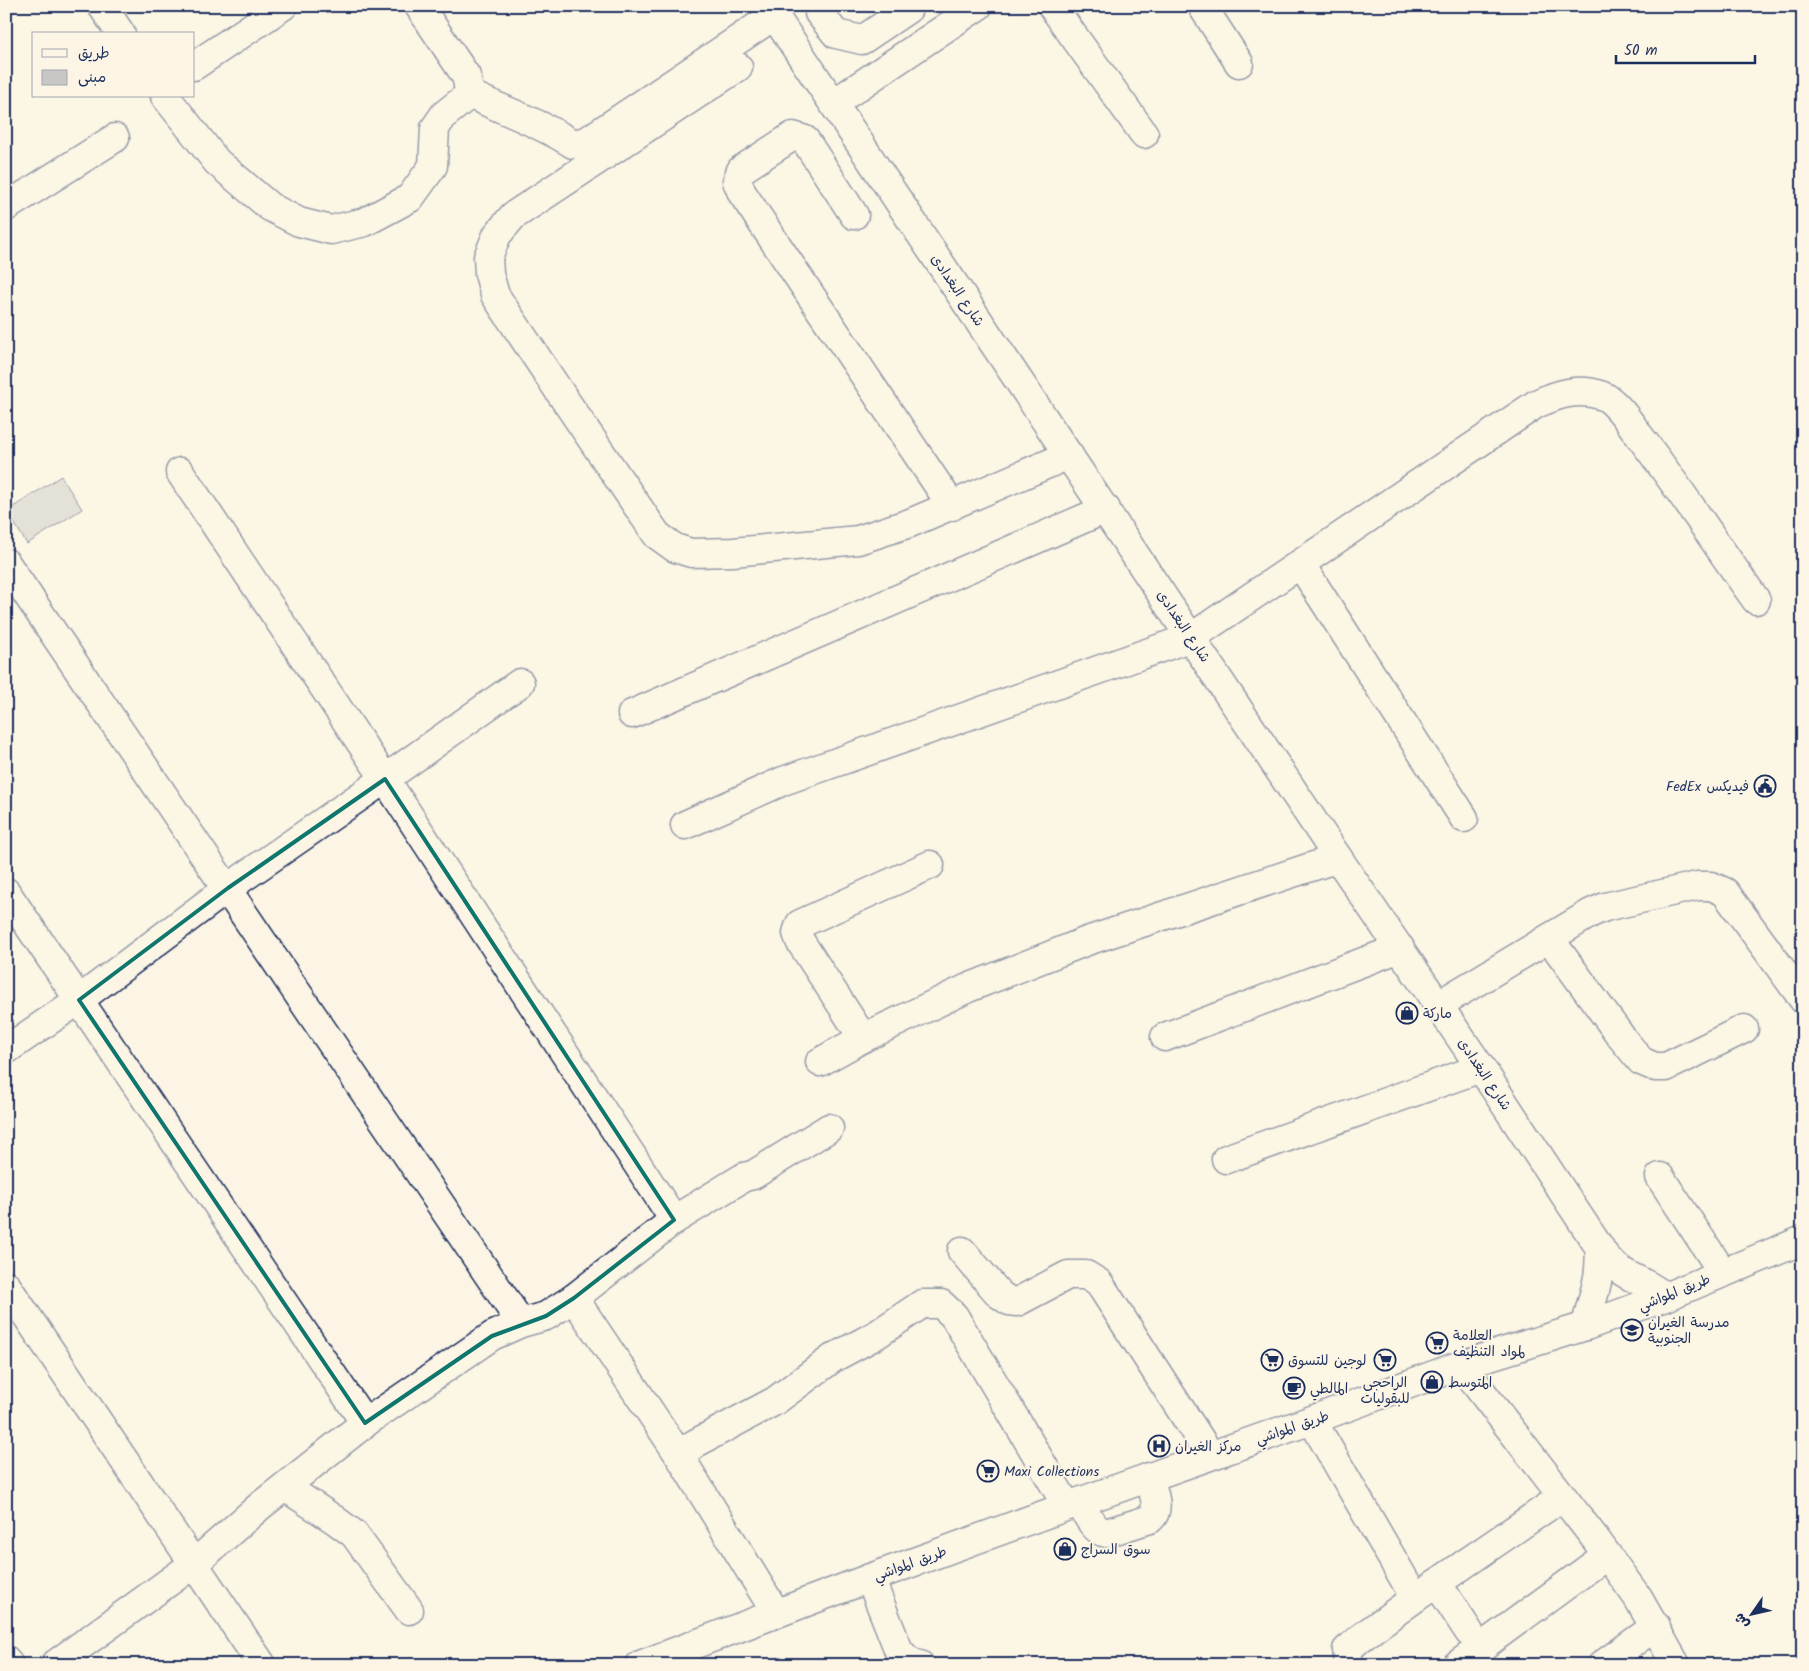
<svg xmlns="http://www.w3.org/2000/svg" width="1809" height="1671" viewBox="0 0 1809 1671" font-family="Kalam,'Playpen Sans Arabic',sans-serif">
	<rect width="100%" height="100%" fill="#fcf5e5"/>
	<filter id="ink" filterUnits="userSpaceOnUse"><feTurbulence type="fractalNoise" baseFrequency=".02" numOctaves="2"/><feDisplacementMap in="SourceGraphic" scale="10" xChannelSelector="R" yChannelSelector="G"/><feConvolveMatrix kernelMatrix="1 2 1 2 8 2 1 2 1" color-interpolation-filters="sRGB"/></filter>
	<g filter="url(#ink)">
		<polygon fill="#c8c7c6" stroke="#1b2f5e" points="61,476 82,509 27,544 7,511"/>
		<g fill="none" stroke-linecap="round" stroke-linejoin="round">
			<g stroke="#1b2f5e" stroke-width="31">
				<g id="minor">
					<polyline points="102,6 121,34"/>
					<path d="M 768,6 L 1338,858 L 1481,1068 L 1605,1256 C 1624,1279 1644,1279 1665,1297"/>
					<polyline points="1052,6 1144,134"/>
					<polyline points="1202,6 1239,63"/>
					<polyline points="819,13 836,34 862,40 908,9 909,6"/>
					<polyline points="194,66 283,6"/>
					<polyline points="738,67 513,216 497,235 488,257 489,274 495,295 563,397 657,535 675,548 691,553 733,552 858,540 910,523 1069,455"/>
					<path d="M 470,94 C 504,111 541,123 573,144 L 587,141 L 775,15"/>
					<polyline points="165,96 217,162 270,207 299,222 331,230 365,222 410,198 433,166 435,128 444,115 470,94 466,76 419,6"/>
					<polyline points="834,103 978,6"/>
					<polyline points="6,207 115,138"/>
					<polyline points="854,215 805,140 793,136 741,170 737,181 742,193 952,506"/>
					<polyline points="6,563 521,1323"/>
					<polyline points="1301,565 1464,818"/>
					<polyline points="632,714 1106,509"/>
					<path d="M 685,825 L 783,781 L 1192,637 L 1536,404 C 1558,394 1579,387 1603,396 C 1616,401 1632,426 1641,438 C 1681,490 1717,546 1756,600"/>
					<polyline points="6,892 365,1423"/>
					<polyline points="1549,938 1622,1038 1641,1061 1655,1067 1666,1067 1744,1029"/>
					<polyline points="1438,1005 1591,913 1605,907 1697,886 1711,886 1725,892 1803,999"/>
					<polyline points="1165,1037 1400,948"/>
					<polyline points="863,1038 800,941 797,933 800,924 930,865"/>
					<polyline points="6,1050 79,1000 228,888 385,779 180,472"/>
					<polyline points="820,1062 863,1038 968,988 1087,941 1338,858"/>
					<polyline points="1226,1159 1481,1068"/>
					<polyline points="1660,1177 1723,1273"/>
					<polyline points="674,1220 744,1177 753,1175 829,1128"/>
					<polyline points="962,1251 999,1294 1009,1301 1017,1302 1068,1275 1086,1275 1099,1283 1210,1455"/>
					<polyline points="6,1285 262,1665"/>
					<polyline points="574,1298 679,1455 776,1613"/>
					<path d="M 1586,1326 C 1592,1295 1602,1280 1599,1246"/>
					<polyline points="1461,1365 1597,1541 1638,1598 1676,1665"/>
					<polyline points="1312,1420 1415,1598 1549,1506"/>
					<polyline points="679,1455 696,1443 775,1401 833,1358 876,1335 922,1304 941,1304 954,1316 1067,1506"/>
					<polyline points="285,1487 335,1520 354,1534 409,1610"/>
					<path d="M 1079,1502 C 1086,1512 1093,1531 1106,1533 L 1150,1519 C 1162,1509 1152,1490 1149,1477"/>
					<path d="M 870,1578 L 899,1651 C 906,1658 910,1663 920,1665"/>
					<polyline points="1437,1583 1469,1632"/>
					<polyline points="6,1660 9,1665"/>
					<polyline points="54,1665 195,1563 260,1506 365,1423 492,1336 521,1323 546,1316 574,1298 674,1220 385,779 520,683"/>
					<polyline points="1349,1665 1347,1650 1359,1639 1415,1598"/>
					<polyline points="1457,1665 1607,1555"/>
					<polyline points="1602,1665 1656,1626"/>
				</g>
			</g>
			<g stroke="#1b2f5e" stroke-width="31">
				<polyline id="major" points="640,1665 870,1578 1079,1502 1312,1420 1461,1365 1586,1326 1665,1297 1803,1240"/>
			</g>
			<use href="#minor" stroke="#fcf5e5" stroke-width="28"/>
			<use href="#major" stroke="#fcf5e5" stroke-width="28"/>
		</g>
	</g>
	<path d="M0 0H1809V1671H0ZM 385,779 L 674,1220 L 574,1298 L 546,1316 L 492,1336 L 365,1423 L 79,1000 L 228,888 Z" fill="#fcf5e5" fill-opacity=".55" fill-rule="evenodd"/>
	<path fill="none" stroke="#0f766e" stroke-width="4" stroke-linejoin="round" d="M 385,779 L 674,1220 L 574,1298 L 546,1316 L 492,1336 L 365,1423 L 79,1000 L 228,888 Z"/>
	<defs>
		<g id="civic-ring" transform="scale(1.125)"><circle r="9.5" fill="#fcf5e5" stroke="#1b2f5e" stroke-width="1.5"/><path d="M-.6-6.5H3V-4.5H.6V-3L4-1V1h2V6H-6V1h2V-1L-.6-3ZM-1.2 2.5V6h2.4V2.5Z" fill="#1b2f5e"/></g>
		<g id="shop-ring" transform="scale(1.125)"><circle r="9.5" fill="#fcf5e5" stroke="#1b2f5e" stroke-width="1.5"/><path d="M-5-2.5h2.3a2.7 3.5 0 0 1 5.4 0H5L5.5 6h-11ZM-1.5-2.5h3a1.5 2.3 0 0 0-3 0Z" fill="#1b2f5e"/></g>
		<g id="school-ring" transform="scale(1.125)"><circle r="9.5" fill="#fcf5e5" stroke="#1b2f5e" stroke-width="1.5"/><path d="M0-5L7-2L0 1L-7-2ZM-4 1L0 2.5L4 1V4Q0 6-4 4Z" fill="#1b2f5e"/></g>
		<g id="supermarket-ring" transform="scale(1.125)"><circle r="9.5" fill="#fcf5e5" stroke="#1b2f5e" stroke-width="1.5"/><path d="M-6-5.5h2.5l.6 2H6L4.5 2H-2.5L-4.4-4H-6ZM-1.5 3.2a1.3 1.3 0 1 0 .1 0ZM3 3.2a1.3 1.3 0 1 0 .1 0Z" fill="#1b2f5e"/></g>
		<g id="cafe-ring" transform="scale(1.125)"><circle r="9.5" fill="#fcf5e5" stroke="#1b2f5e" stroke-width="1.5"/><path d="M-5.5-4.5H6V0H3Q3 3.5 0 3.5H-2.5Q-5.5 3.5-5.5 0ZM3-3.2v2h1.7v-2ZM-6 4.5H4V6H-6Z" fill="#1b2f5e"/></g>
		<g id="hospital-ring" transform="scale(1.125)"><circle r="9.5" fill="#fcf5e5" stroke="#1b2f5e" stroke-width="1.5"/><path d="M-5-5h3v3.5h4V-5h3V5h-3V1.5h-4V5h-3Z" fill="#1b2f5e"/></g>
	</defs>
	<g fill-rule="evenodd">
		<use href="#civic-ring" x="1765" y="786"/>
		<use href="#shop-ring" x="1407" y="1013"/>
		<use href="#school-ring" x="1632" y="1330"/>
		<use href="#supermarket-ring" x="1437" y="1343"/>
		<use href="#supermarket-ring" x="1272" y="1360"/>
		<use href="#supermarket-ring" x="1385" y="1360"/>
		<use href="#shop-ring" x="1432" y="1382"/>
		<use href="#cafe-ring" x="1294" y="1388"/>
		<use href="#hospital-ring" x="1159" y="1446"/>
		<use href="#supermarket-ring" x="988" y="1471"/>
		<use href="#shop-ring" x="1065" y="1549"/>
	</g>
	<g text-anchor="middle" stroke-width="4" stroke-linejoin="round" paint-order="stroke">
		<g font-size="14" fill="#1b2f5e" stroke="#fcf5e5">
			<text transform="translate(958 290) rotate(56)" y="5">شارع البغدادى</text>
			<text transform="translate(1184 626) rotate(56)" y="5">شارع البغدادى</text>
			<text transform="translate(1485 1074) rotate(56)" y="5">شارع البغدادى</text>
			<text transform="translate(1674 1292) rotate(-22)" y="5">طريق المواشي</text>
			<text transform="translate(1292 1427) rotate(-19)" y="5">طريق المواشي</text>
			<text transform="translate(910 1563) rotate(-20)" y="5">طريق المواشي</text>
		</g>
		<g font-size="14" fill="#1b2f5e" stroke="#fcf5e5" text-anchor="start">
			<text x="1749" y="791" text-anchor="end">FedEx فيديكس</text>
			<text x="1423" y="1018">ماركة</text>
			<text x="1648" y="1327">مدرسة الغيران<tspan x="1648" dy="16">الجنوبية</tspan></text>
			<text x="1453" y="1340">العلامة<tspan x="1453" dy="16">لمواد التنظيف</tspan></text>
			<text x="1288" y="1365">لوجين للتسوق</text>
			<text x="1385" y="1387" text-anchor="middle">الراحجي<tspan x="1385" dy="16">للبقوليات</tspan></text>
			<text x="1448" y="1387">المتوسط</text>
			<text x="1310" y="1393">المالطي</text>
			<text x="1175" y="1451">مركز الغيران</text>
			<text x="1004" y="1476">Maxi Collections</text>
			<text x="1081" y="1554">سوق السراج</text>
		</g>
	</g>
	<rect width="1809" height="1671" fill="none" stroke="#fcf5e5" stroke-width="25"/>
	<rect x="12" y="12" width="1784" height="1646" fill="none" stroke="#1b2f5e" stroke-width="2" filter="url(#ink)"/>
	<rect x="32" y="32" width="162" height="65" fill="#fcf5e5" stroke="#a2a6af"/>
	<rect x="42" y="49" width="25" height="8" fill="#fcf5e5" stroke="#a2a6af"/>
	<text x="78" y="58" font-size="15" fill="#1b2f5e">طريق</text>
	<rect x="42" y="70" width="25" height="15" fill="#c8c7c6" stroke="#a2a6af"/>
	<text x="78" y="82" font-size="15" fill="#1b2f5e">مبنى</text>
	<g transform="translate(1752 1614) rotate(236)" stroke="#fcf5e5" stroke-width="4" paint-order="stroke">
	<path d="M0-4L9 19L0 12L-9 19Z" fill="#1b2f5e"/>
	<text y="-8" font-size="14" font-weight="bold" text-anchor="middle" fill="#1b2f5e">ش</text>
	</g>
	<path d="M1616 55v8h139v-8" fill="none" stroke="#1b2f5e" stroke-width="2.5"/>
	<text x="1624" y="55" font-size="15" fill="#1b2f5e" stroke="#fcf5e5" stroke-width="4" paint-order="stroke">50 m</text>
</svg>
